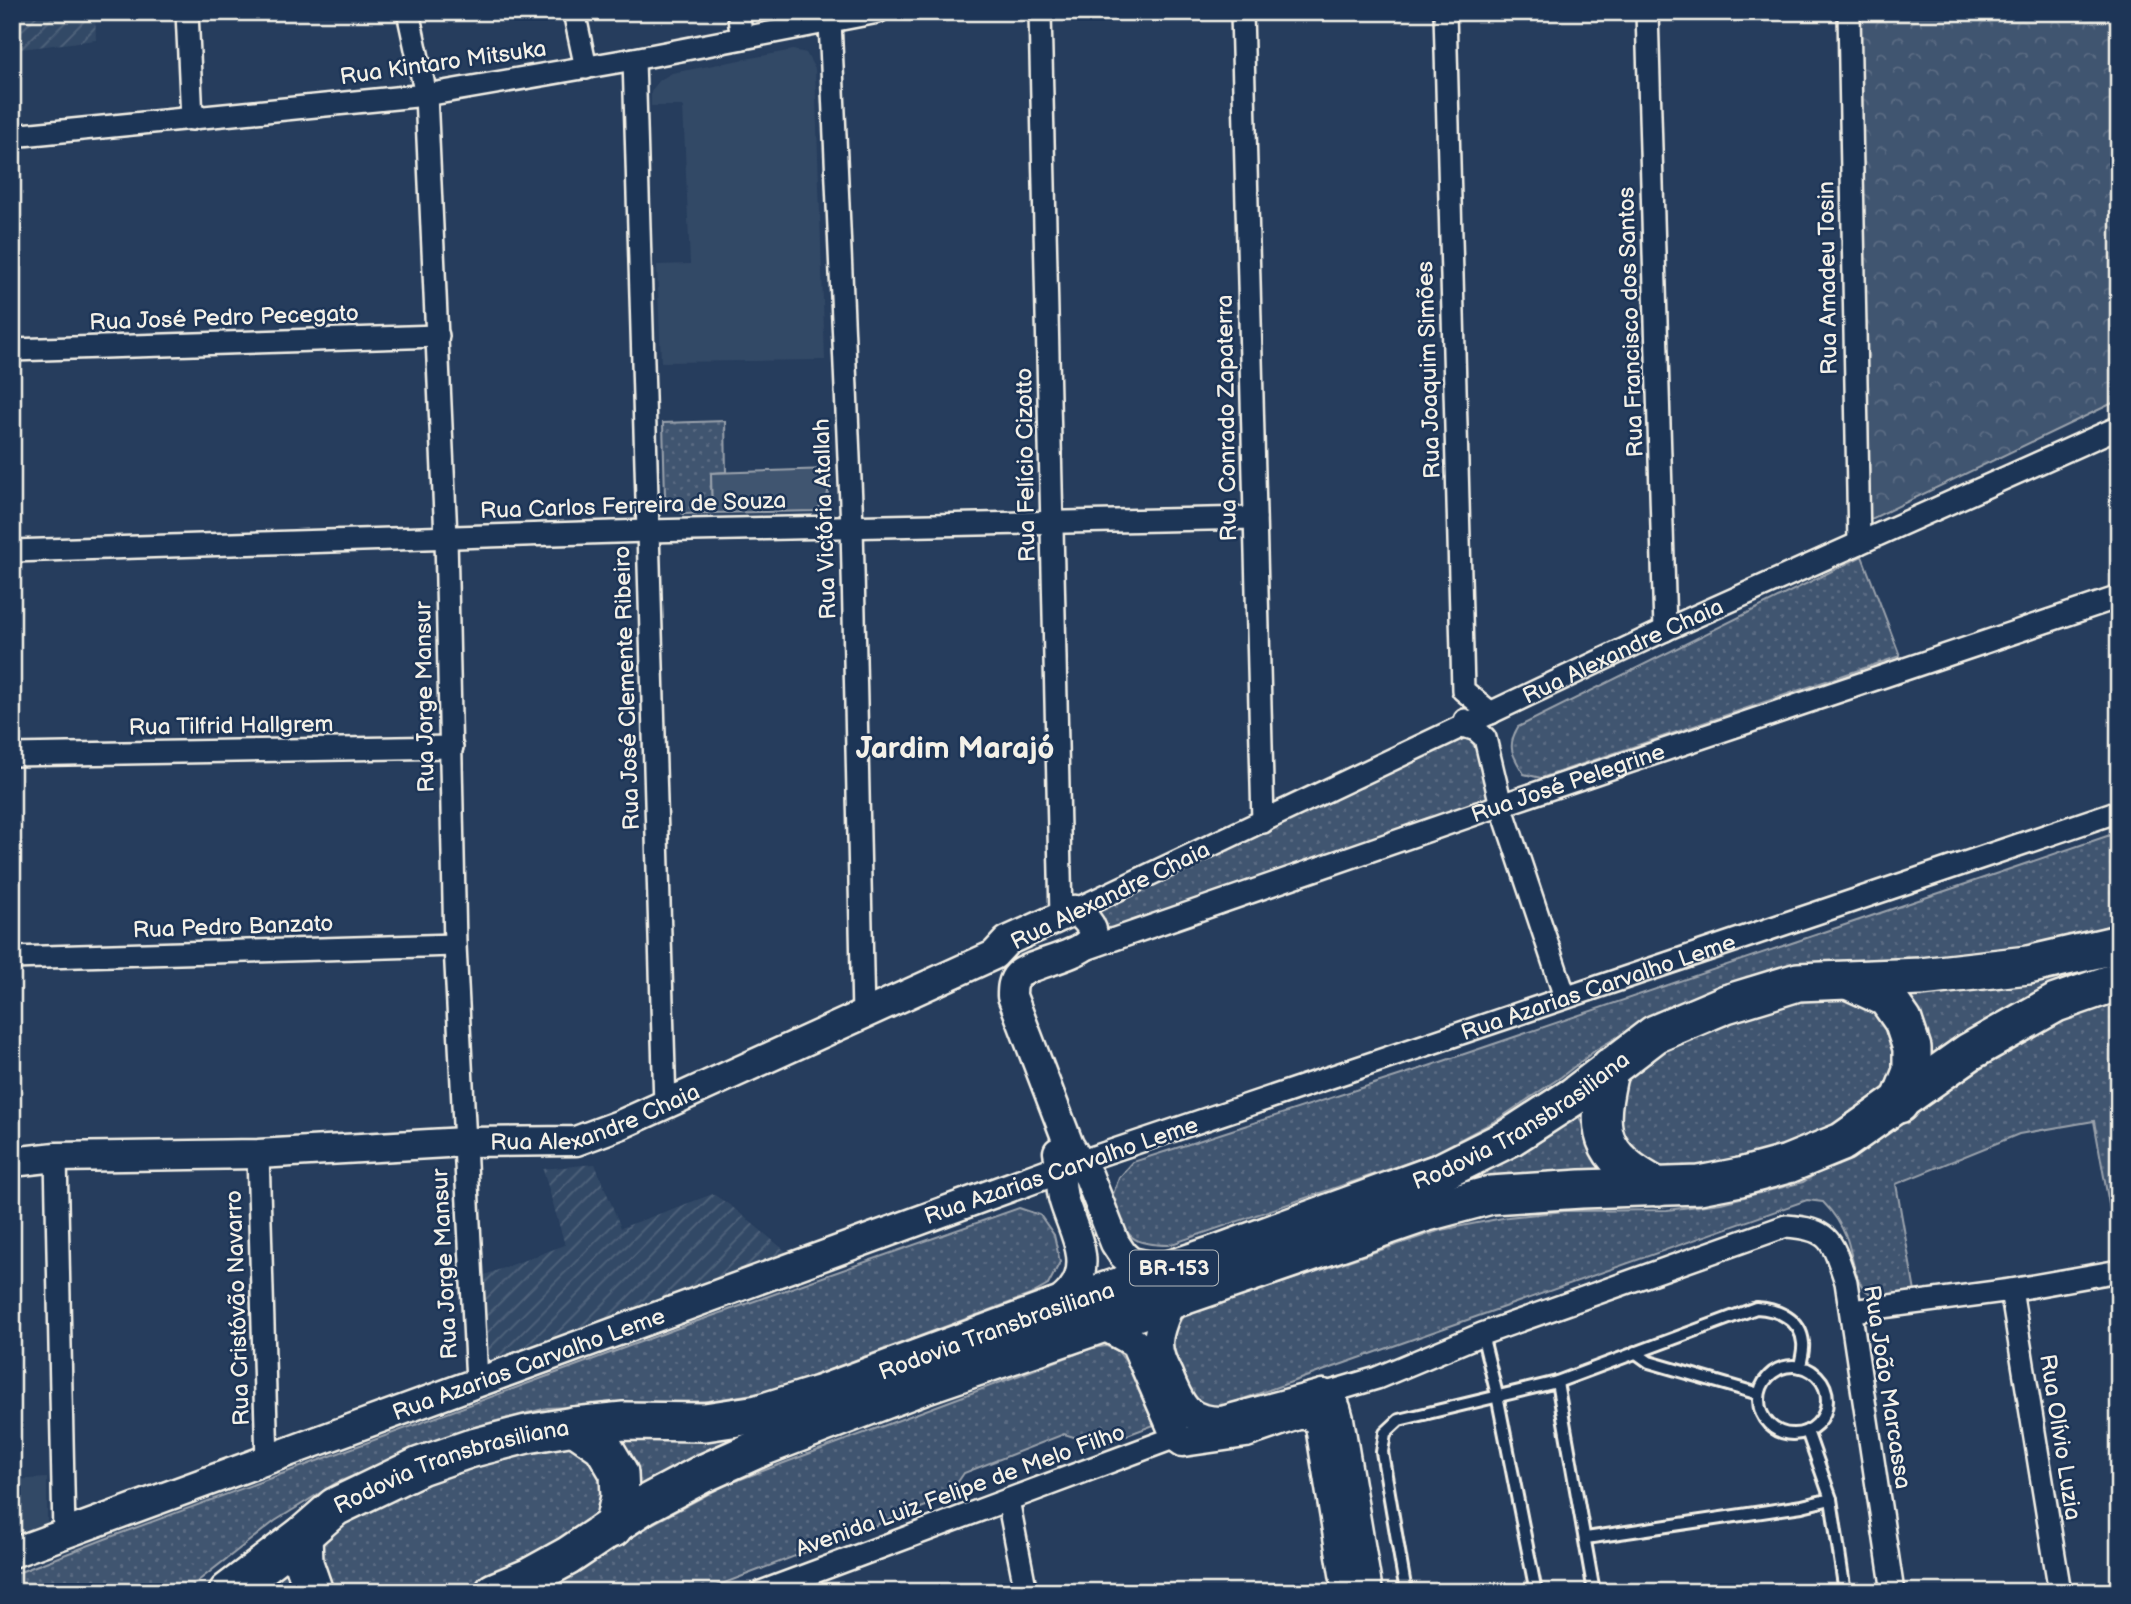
<svg xmlns="http://www.w3.org/2000/svg" width="2131" height="1604" viewBox="0 0 2131 1604" font-family="'Balsamiq Sans',sans-serif">
	<defs>
		<pattern id="industrial-furrows" width="10" height="10" patternUnits="userSpaceOnUse" patternTransform="scale(1.75)"><rect width="10" height="10" fill="#334966"/><path d="M-1 1l2-2M0 10L10 0M9 11l2-2" fill="none" stroke="#51647c"/></pattern>
		<pattern id="grass-dots" width="8" height="8" patternUnits="userSpaceOnUse" patternTransform="scale(1.75)"><rect width="8" height="8" fill="#40546f"/><path d="M2 2h.1M6 6h.1" fill="none" stroke="#5c6d84" stroke-width="1.8" stroke-linecap="round"/></pattern>
		<pattern id="forest-crowns" width="20" height="18" patternUnits="userSpaceOnUse" patternTransform="scale(1.75)"><rect width="20" height="18" fill="#40546f"/><path d="M2 6a3 3 0 1 1 6 0M12 15a3 3 0 1 1 6 0" fill="none" stroke="#5c6d84"/></pattern>
	</defs>
	<rect width="100%" height="100%" fill="#263d5d"/>
	<filter id="ink" filterUnits="userSpaceOnUse"><feTurbulence type="fractalNoise" baseFrequency=".0143" numOctaves="2"/><feDisplacementMap in="SourceGraphic" scale="14" xChannelSelector="R" yChannelSelector="G"/><feConvolveMatrix kernelMatrix="1 2 1 2 8 2 1 2 1" color-interpolation-filters="sRGB"/></filter>
	<g filter="url(#ink)">
		<g fill="#334966">
			<polygon points="793,50 806,53 815,69 825,360 661,362 657,265 690,264 683,106 651,106 651,91 660,80 672,73"/>
			<polygon points="47,1478 47,1526 12,1538 12,1480"/>
		</g>
		<g fill="url(#industrial-furrows)">
			<polygon points="12,12 95,12 96,40 12,50"/>
			<polygon points="595,1164 621,1228 713,1194 731,1206 788,1253 487,1363 482,1276 565,1245 543,1169"/>
		</g>
		<g fill="url(#grass-dots)" stroke="#9aa2ac" stroke-width="2">
			<polygon points="725,421 726,472 711,473 712,513 683,514 672,507 665,496 663,423"/>
			<path d="M 1862,556 L 1900,656 L 1541,778 L 1524,774 C 1513,756 1506,747 1518,727 Z"/>
			<polygon points="1470,738 1478,745 1491,794 1485,799 1103,934 1092,913 1462,739"/>
			<path d="M 2119,832 L 2119,922 L 2062,941 L 1961,962 L 1866,961 L 1793,967 L 1652,1017 L 1597,1049 L 1561,1077 L 1497,1120 L 1433,1154 L 1169,1245 C 1125,1245 1127,1234 1112,1197 L 1119,1178 L 1133,1162 L 1420,1069 Z"/>
			<polygon points="2088,969 1921,1076 1890,988"/>
			<polygon points="1857,991 1901,1032 1897,1091 1815,1145 1665,1177 1613,1132 1623,1074 1669,1040 1799,995"/>
			<path d="M 2119,1001 L 2119,1260 L 2094,1121 L 2019,1134 L 1896,1184 L 1915,1292 C 1905,1294 1892,1298 1882,1297 C 1854,1296 1854,1259 1847,1239 C 1841,1224 1834,1213 1823,1202 L 1807,1200 L 1215,1409 L 1202,1406 L 1192,1399 L 1172,1353 L 1174,1332 L 1183,1316 L 1441,1230 L 1508,1217 L 1565,1211 L 1667,1210 L 1721,1203 L 1803,1182 L 1979,1070 L 2066,1019 Z"/>
			<polygon points="1577,1111 1601,1173 1431,1197"/>
			<polygon points="1019,1208 1040,1215 1054,1235 1060,1262 1048,1285 1030,1295 772,1391 708,1401 547,1408 477,1426 336,1483 275,1521 184,1592 12,1592 12,1575 105,1539 689,1324"/>
			<polygon points="1106,1346 1117,1350 1126,1362 1154,1425 1101,1445 1064,1434 964,1473 947,1498 701,1592 539,1592 602,1557 654,1523 725,1485 1092,1348"/>
			<polygon points="778,1421 629,1498 608,1436"/>
			<polygon points="562,1438 599,1454 608,1516 490,1585 469,1592 323,1592 315,1539 419,1479"/>
			<polygon points="289,1561 299,1592 245,1592"/>
		</g>
		<polygon fill="url(#forest-crowns)" stroke="#9aa2ac" stroke-width="2" points="1857,12 2119,12 2119,400 1865,522"/>
		<path fill="#40546f" stroke="#9aa2ac" stroke-width="2" d="M 829,469 C 829,487 831,501 814,511 L 712,513 L 711,473 Z"/>
		<g fill="none" stroke-linecap="round" stroke-linejoin="round">
			<g stroke="#f4f1e8" stroke-width="16">
				<g id="lane">
					<polyline points="1482,1334 1497,1395 1536,1592"/>
					<polyline points="1635,1352 1649,1362 1759,1394"/>
					<circle cx="1793" cy="1400" r="34"/>
					<polyline points="1557,1382 1594,1592"/>
					<polyline points="1807,1431 1831,1499 1845,1592"/>
					<polyline points="1586,1538 1802,1506 1831,1499"/>
					<path d="M 1406,1592 L 1382,1452 L 1385,1433 L 1399,1420 L 1557,1382 L 1756,1308 C 1777,1309 1801,1319 1803,1343 C 1804,1350 1801,1359 1800,1367"/>
				</g>
			</g>
			<g stroke="#f4f1e8" stroke-width="26">
				<g id="street">
					<polyline points="187,12 192,119"/>
					<polyline points="408,12 426,95 446,537 455,945 477,1382"/>
					<polyline points="574,12 586,68"/>
					<polyline points="738,12 742,38"/>
					<polyline points="1040,12 1061,916"/>
					<polyline points="1242,12 1263,822"/>
					<polyline points="1445,12 1463,690 1491,713"/>
					<polyline points="1647,12 1665,630"/>
					<polyline points="1849,12 1859,543"/>
					<polyline points="830,21 852,526 863,1015"/>
					<polyline points="634,59 665,1105"/>
					<polyline points="12,136 426,95 634,59 878,12"/>
					<polyline points="12,350 438,336"/>
					<polyline points="12,551 647,531 1255,518"/>
					<polyline points="1465,720 1464,726 1476,730 1485,738 1501,805 1565,997"/>
					<polyline points="12,755 452,747"/>
					<path id="s1" d="M 1075,910 L 1665,630 L 2119,427"/>
					<path id="s2" d="M 1083,950 L 1510,802 L 2119,597"/>
					<polyline points="12,958 455,945"/>
					<polyline points="258,1154 267,1461"/>
					<polyline points="56,1157 64,1533"/>
					<path id="s3" d="M 1079,1162 L 2119,811"/>
					<polyline points="2011,1290 2060,1592"/>
					<polyline points="1852,1311 2011,1290 2119,1271"/>
					<path d="M 1323,1394 L 1377,1378 L 1482,1334 L 1786,1226 C 1831,1229 1832,1241 1846,1282 L 1893,1592"/>
					<polyline points="1008,1500 1026,1592"/>
					<polyline points="761,1592 1176,1437"/>
				</g>
			</g>
			<g stroke="#f4f1e8" stroke-width="33">
				<g id="secondary">
					<path id="s4" d="M 12,1162 L 56,1157 L 258,1154 L 464,1142 L 576,1141 L 622,1124 L 994,955 L 1007,941 L 1075,910 C 1131,952 1036,958 1018,975 C 1012,981 1012,989 1012,996 L 1069,1145 L 1089,1177 L 1115,1243 L 1123,1255 L 1131,1262 L 1168,1270"/>
					<path d="M 1171,1301 C 1166,1314 1158,1329 1158,1343 C 1158,1355 1163,1365 1168,1375 C 1180,1405 1186,1421 1222,1421 L 1323,1394"/>
					<path d="M 1052,1309 C 1058,1303 1067,1297 1072,1290 C 1094,1262 1072,1229 1064,1201 C 1059,1186 1062,1168 1058,1152"/>
					<polyline points="1101,1324 1135,1343 1176,1437 1183,1442 1246,1433 1298,1415 1306,1415 1319,1420 1347,1592"/>
					<polyline points="1323,1394 1336,1408 1339,1419 1368,1592"/>
					<path id="s5" d="M 12,1553 L 1079,1162"/>
				</g>
			</g>
			<g stroke="#f4f1e8" stroke-width="42">
				<g id="highway">
					<polyline points="1852,982 1887,998 1903,1021 1912,1048 1912,1071 1899,1104"/>
					<path d="M 1610,1067 C 1595,1131 1597,1155 1658,1187"/>
					<polyline points="574,1426 603,1446 619,1473 620,1497 613,1528"/>
					<polyline points="303,1535 304,1563 314,1592"/>
					<path id="s6" d="M 228,1592 L 303,1535 L 335,1507 L 420,1466 L 469,1449 L 527,1434 L 574,1426 L 624,1421 L 705,1422 L 758,1414 L 819,1395 L 1052,1309 L 1217,1254 L 1441,1172 L 1509,1138 L 1574,1096 L 1655,1034 L 1726,1004 L 1798,982 L 1921,977 L 2028,965 L 2119,944"/>
					<polyline points="494,1592 530,1577 568,1556 644,1505 702,1474 762,1447 921,1386 1427,1212 1491,1195 1581,1189 1699,1185 1740,1177 1788,1164 1842,1142 1969,1052 2056,1003 2119,981"/>
				</g>
			</g>
			<use href="#lane" stroke="#1d3557" stroke-width="10"/>
			<use href="#street" stroke="#1d3557" stroke-width="21"/>
			<use href="#secondary" stroke="#1d3557" stroke-width="28"/>
			<use href="#highway" stroke="#1d3557" stroke-width="37"/>
		</g>
	</g>
	<g text-anchor="middle" stroke-width="5" stroke-linejoin="round" paint-order="stroke">
		<rect fill="#1d3557" stroke="#b4b9bc" stroke-width="2" x="1130" y="1250.5" width="88" height="35" rx="5"/>
		<g font-size="21" font-weight="bold" fill="#f4f1e8">
			<text x="1174" y="1275">BR-153</text>
		</g>
		<g font-size="23" fill="#f4f1e8" stroke="#1d3557">
			<text transform="translate(443 62) rotate(-8)" y="8">Rua Kintaro Mitsuka</text>
			<text transform="translate(1827 278) rotate(-91)" y="8">Rua Amadeu Tosin</text>
			<text transform="translate(224 317) rotate(-2)" y="8">Rua José Pedro Pecegato</text>
			<text transform="translate(1630 322) rotate(-92)" y="8">Rua Francisco dos Santos</text>
			<text transform="translate(1428 370) rotate(-92)" y="8">Rua Joaquim Simões</text>
			<text transform="translate(1226 418) rotate(-91)" y="8">Rua Conrado Zapaterra</text>
			<text transform="translate(1025 465) rotate(-91)" y="8">Rua Felício Cizotto</text>
			<text transform="translate(633 505) rotate(-2)" y="8">Rua Carlos Ferreira de Souza</text>
			<text transform="translate(824 519) rotate(-92)" y="8">Rua Victória Atallah</text>
			<text dy="8" stroke="none"><textPath href="#s1" startOffset="606">Rua Alexandre Chaia</textPath></text>
			<text transform="translate(626 688) rotate(-92)" y="8">Rua José Clemente Ribeiro</text>
			<text transform="translate(424 697) rotate(-91)" y="8">Rua Jorge Mansur</text>
			<text transform="translate(231 725) rotate(-1)" y="8">Rua Tilfrid Hallgrem</text>
			<text dy="8" stroke="none"><textPath href="#s2" startOffset="513">Rua José Pelegrine</textPath></text>
			<text transform="translate(1110 895) rotate(-26)" y="8">Rua Alexandre Chaia</text>
			<text transform="translate(233 926) rotate(-2)" y="8">Rua Pedro Banzato</text>
			<text dy="8" stroke="none"><textPath href="#s3" startOffset="548">Rua Azarias Carvalho Leme</textPath></text>
			<text dy="8" stroke="none"><textPath href="#s4" startOffset="588">Rua Alexandre Chaia</textPath></text>
			<text dy="8" stroke="none"><textPath href="#s6" startOffset="1395">Rodovia Transbrasiliana</textPath></text>
			<text transform="translate(1061 1170) rotate(-19)" y="8">Rua Azarias Carvalho Leme</text>
			<text transform="translate(444 1264) rotate(-93)" y="8">Rua Jorge Mansur</text>
			<text transform="translate(237 1308) rotate(-92)" y="8">Rua Cristóvão Navarro</text>
			<text dy="8" stroke="none"><textPath href="#s6" startOffset="828">Rodovia Transbrasiliana</textPath></text>
			<text dy="8" stroke="none"><textPath href="#s5" startOffset="550">Rua Azarias Carvalho Leme</textPath></text>
			<text transform="translate(1888 1387) rotate(81)" y="8">Rua João Marcassa</text>
			<text transform="translate(2061 1437) rotate(81)" y="8">Rua Olívio Luzia</text>
			<text dy="8" stroke="none"><textPath href="#s6" startOffset="261">Rodovia Transbrasiliana</textPath></text>
			<text transform="translate(960 1490) rotate(-20)" y="8">Avenida Luiz Felipe de Melo Filho</text>
		</g>
		<g font-size="30" font-weight="bold" fill="#f4f1e8" stroke="#1d3557">
			<text x="955" y="758">Jardim Marajó</text>
		</g>
	</g>
	<rect width="2131" height="1604" fill="none" stroke="#1d3557" stroke-width="42"/>
	<rect x="21" y="21" width="2089" height="1562" fill="none" stroke="#f4f1e8" stroke-width="2.5" filter="url(#ink)"/>
</svg>
